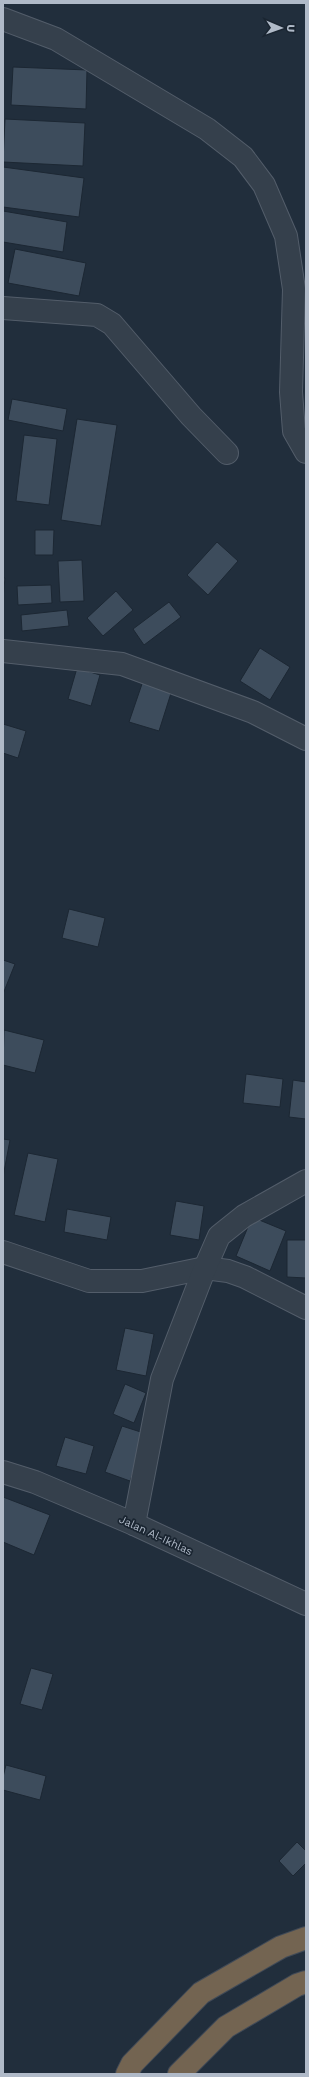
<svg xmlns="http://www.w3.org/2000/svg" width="309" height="2077" viewBox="0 0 309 2077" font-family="'Work Sans',sans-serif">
	<rect width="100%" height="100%" fill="#212e3c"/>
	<g fill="#3d4c5c" stroke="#1c2733">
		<polygon points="13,67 87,70 86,109 11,105"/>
		<polygon points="5,119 85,123 83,166 3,162"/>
		<polygon points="3,167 84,178 79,217 3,207"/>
		<polygon points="3,211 67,222 63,252 3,242"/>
		<polygon points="15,249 86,263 79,296 8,283"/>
		<polygon points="12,399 67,409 63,431 8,420"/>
		<polygon points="77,419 117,425 101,526 61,520"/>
		<polygon points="24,435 57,439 49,505 16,501"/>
		<polygon points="35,530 54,530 53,555 35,555"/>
		<polygon points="217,542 238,561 208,595 187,575"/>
		<polygon points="82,560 84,601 60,602 58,561"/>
		<polygon points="3,578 5,578 3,598"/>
		<polygon points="51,585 52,603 18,605 17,586"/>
		<polygon points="116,591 133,610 103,636 87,618"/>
		<polygon points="169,602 181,617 144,645 133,629"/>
		<polygon points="67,610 69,626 22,631 21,615"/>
		<polygon points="260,648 290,667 270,700 240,681"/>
		<polygon points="77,668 100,675 91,706 68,699"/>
		<polygon points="143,681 172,690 159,731 129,722"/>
		<polygon points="3,724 26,731 18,758 3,753"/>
		<polygon points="69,909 105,918 98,947 62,938"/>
		<polygon points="3,960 15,964 3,994"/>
		<polygon points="4,1030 44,1040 35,1073 3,1065"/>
		<polygon points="246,1074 283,1079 280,1107 243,1103"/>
		<polygon points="293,1080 306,1082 306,1119 289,1117"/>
		<polygon points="3,1139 10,1140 3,1177"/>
		<polygon points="28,1153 58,1159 45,1222 14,1215"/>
		<polygon points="176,1201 204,1206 199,1240 170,1235"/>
		<polygon points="67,1209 111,1217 107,1240 64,1232"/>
		<polygon points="252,1217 286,1231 270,1271 236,1256"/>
		<polygon points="287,1240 306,1240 306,1278 287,1277"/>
		<polygon points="125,1328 154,1334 146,1376 116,1370"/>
		<polygon points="125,1384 146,1393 134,1423 113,1414"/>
		<polygon points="122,1426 147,1434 130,1481 105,1472"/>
		<polygon points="65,1437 94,1446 86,1474 56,1466"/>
		<polygon points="3,1497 50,1515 34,1555 3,1542"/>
		<polygon points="31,1668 53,1674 42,1710 20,1704"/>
		<polygon points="6,1765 46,1776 40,1800 3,1790 3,1777"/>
		<polygon points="297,1842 306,1851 306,1863 293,1876 279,1861"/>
	</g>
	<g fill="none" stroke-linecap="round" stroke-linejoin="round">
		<g stroke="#535d6a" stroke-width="24">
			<g id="minor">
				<polyline points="3,19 56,39 207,129 243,157 264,185 286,236 294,289 291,392 294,431 306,452"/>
				<polyline points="3,308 97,315 112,324 191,416 227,453"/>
				<polyline points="3,651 122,664 253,712 306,739"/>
				<polyline points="3,1252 89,1281 142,1281 205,1268 228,1271 245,1277 306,1308"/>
				<polyline points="3,1472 35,1482 134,1524 306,1604"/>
				<polyline points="134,1524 162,1379 205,1268 219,1236 244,1216 306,1181"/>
			</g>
		</g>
		<g stroke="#404a57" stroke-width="24">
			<g id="motorway">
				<polyline points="127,2074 132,2064 201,1993 281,1947 306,1938"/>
				<polyline points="179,2074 226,2027 297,1985 306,1982"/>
			</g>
		</g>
		<use href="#minor" stroke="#35404c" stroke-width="22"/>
		<use href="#motorway" stroke="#736451" stroke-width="22"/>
	</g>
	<g text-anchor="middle" stroke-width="3.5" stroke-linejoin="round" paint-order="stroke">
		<g font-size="11" fill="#b0bac8" stroke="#1a2531">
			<text transform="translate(156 1535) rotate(25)" y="4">Jalan Al-Ikhlas</text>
		</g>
	</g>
	<rect width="309" height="2077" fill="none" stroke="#b0bac8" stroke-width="8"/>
	<g transform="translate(281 28) rotate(92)" stroke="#1a2531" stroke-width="3" paint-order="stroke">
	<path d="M0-3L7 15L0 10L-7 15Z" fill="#b0bac8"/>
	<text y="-6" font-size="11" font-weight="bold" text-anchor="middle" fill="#b0bac8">U</text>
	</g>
</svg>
